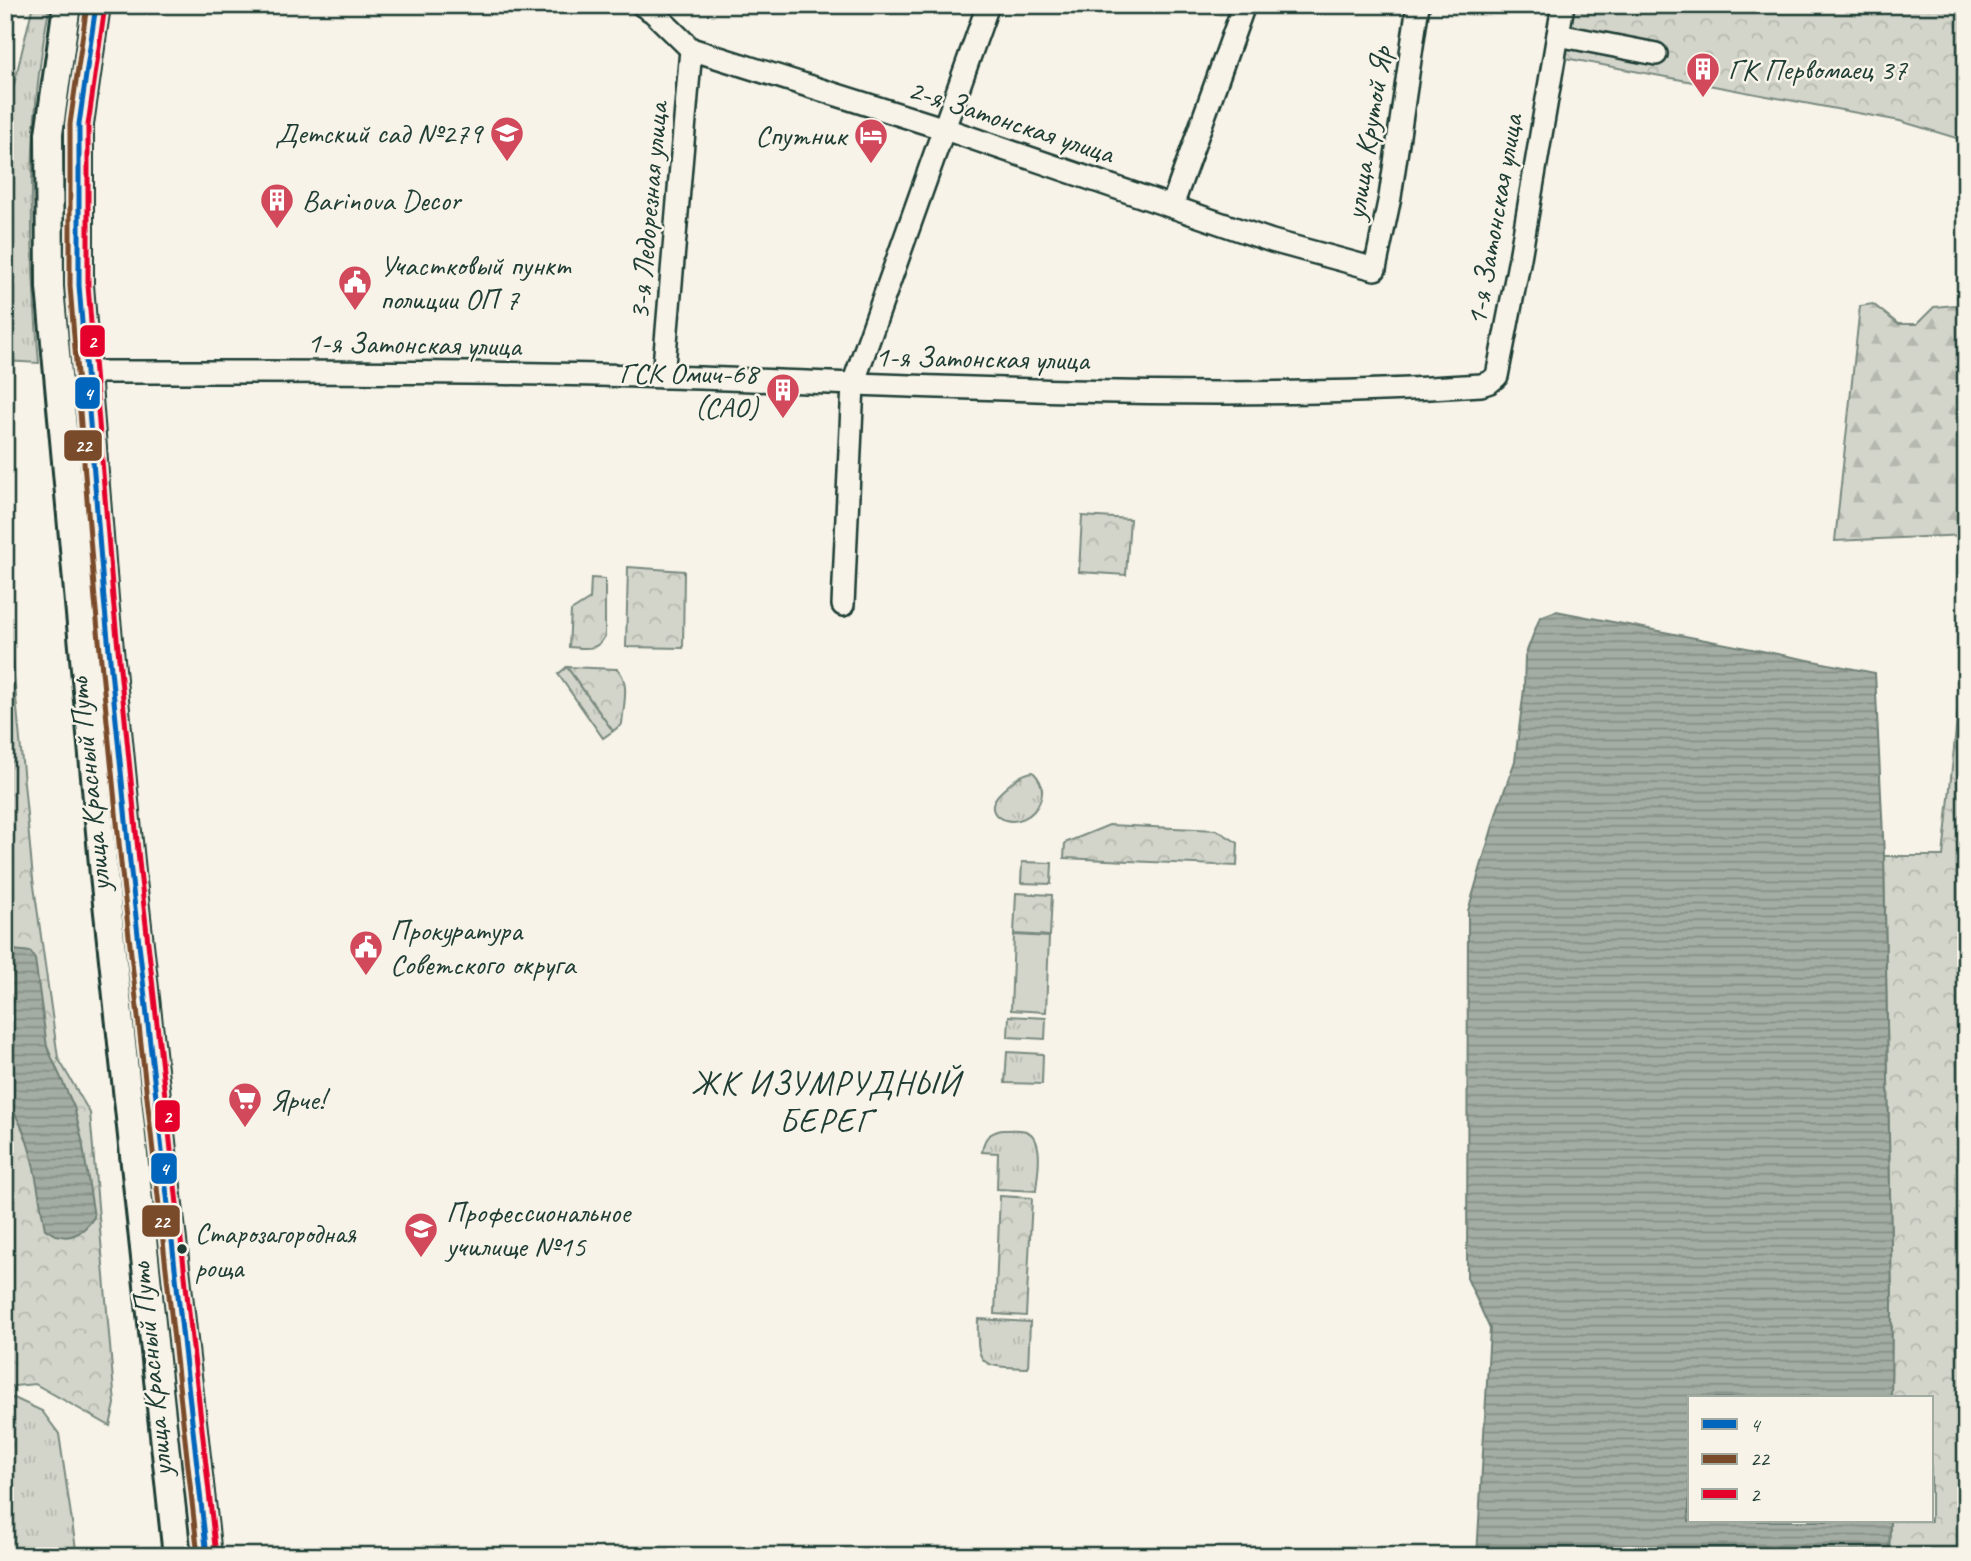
<svg xmlns="http://www.w3.org/2000/svg" width="1971" height="1561" viewBox="0 0 1971 1561" font-family="Caveat,sans-serif">
	<defs>
		<pattern id="grass-tufts" width="24" height="20" patternUnits="userSpaceOnUse" patternTransform="scale(1.75)"><rect width="24" height="20" fill="#d3d5ca"/><path d="M3 7l-1-3M5 7V3M7 7l1-3M15 17l-1-3M17 17v-4M19 17l1-3" fill="none" stroke="#b5b8ae"/></pattern>
		<pattern id="forest-firs" width="22" height="20" patternUnits="userSpaceOnUse" patternTransform="scale(1.75)"><rect width="22" height="20" fill="#d3d5ca"/><path d="M5 1l3.5 6h-7zM16 11l3.5 6h-7z" fill="#b5b8ae"/></pattern>
		<pattern id="park-crowns" width="20" height="18" patternUnits="userSpaceOnUse" patternTransform="scale(1.75)"><rect width="20" height="18" fill="#d3d5ca"/><path d="M2 6a3 3 0 1 1 6 0M12 15a3 3 0 1 1 6 0" fill="none" stroke="#b5b8ae"/></pattern>
		<pattern id="water-rules" width="6" height="5" patternUnits="userSpaceOnUse" patternTransform="scale(1.75)"><rect width="6" height="5" fill="#a4ada3"/><path d="M0 2.5h6" fill="none" stroke="#858e86"/></pattern>
	</defs>
	<rect width="100%" height="100%" fill="#f7f3e8"/>
	<filter id="ink" filterUnits="userSpaceOnUse"><feTurbulence type="fractalNoise" baseFrequency=".0143" numOctaves="2"/><feDisplacementMap in="SourceGraphic" scale="14" xChannelSelector="R" yChannelSelector="G"/><feConvolveMatrix kernelMatrix="1 2 1 2 8 2 1 2 1" color-interpolation-filters="sRGB"/></filter>
	<g filter="url(#ink)">
		<g fill="url(#grass-tufts)" stroke="#79897f" stroke-width="2">
			<path d="M 33,5 L 50,5 C 26,120 29,248 39,363 L 5,361 L 5,122 Z"/>
			<polygon points="567,667 613,731 603,738 558,674"/>
			<path d="M 1033,772 C 1041,780 1045,789 1040,801 C 1025,837 973,818 1001,792 C 1011,783 1019,774 1033,772 Z"/>
			<polygon points="1009,1016 1046,1018 1045,1039 1008,1037"/>
			<polygon points="1007,1052 1043,1054 1042,1084 1005,1083"/>
			<path d="M 1002,1130 C 1009,1130 1019,1129 1026,1131 C 1046,1139 1037,1175 1036,1191 L 997,1189 L 998,1153 L 982,1152 C 984,1138 988,1133 1002,1130 Z"/>
			<path d="M 978,1319 L 1030,1322 L 1028,1368 C 982,1366 976,1369 978,1319 Z"/>
			<polygon points="14,1398 42,1411 59,1434 77,1556 5,1556 5,1399"/>
		</g>
		<polygon fill="url(#forest-firs)" stroke="#79897f" stroke-width="2" points="1873,304 1898,324 1917,324 1934,307 1966,304 1966,535 1835,541 1860,306"/>
		<g fill="url(#park-crowns)" stroke="#79897f" stroke-width="2">
			<polygon points="1575,5 1966,5 1966,141 1900,121 1565,58"/>
			<polygon points="1082,516 1130,519 1126,575 1079,572"/>
			<polygon points="628,567 684,571 683,648 626,647"/>
			<path d="M 591,578 L 605,579 L 605,636 C 597,652 584,648 569,647 L 571,611 L 590,599 Z"/>
			<polygon points="5,611 8,612 33,879 58,1058 90,1113 115,1404 110,1426 35,1384 5,1387"/>
			<polygon points="1966,631 1966,1556 1889,1556 1890,1521 1931,1521 1931,1398 1891,1398 1892,1304 1884,856 1943,856"/>
			<path d="M 567,667 L 617,669 C 631,681 623,707 622,724 L 613,731 Z"/>
			<polygon points="1109,825 1217,830 1238,843 1237,866 1064,858 1065,843"/>
			<polygon points="1022,862 1052,863 1051,884 1021,883"/>
			<polygon points="1016,893 1052,895 1050,936 1014,934"/>
			<polygon points="1000,1196 1032,1198 1026,1316 995,1314"/>
		</g>
		<polygon fill="#d3d5ca" stroke="#79897f" stroke-width="2" points="1014,935 1049,937 1046,1012 1011,1010"/>
		<g fill="url(#water-rules)" stroke="#6f8077" stroke-width="2">
			<polygon points="1556,611 1875,673 1884,856 1892,1304 1891,1398 1689,1398 1689,1521 1890,1521 1889,1556 1477,1556 1490,1329 1467,1278 1468,911 1498,808 1515,761 1524,689 1525,656 1540,617"/>
			<path d="M 5,949 L 31,952 L 35,959 L 47,1047 L 74,1107 L 82,1140 L 94,1217 C 81,1237 65,1243 45,1229 C 37,1190 33,1130 5,1101 Z"/>
		</g>
		<g fill="none" stroke-linecap="round" stroke-linejoin="round">
			<g stroke="#1f3d34" stroke-width="26">
				<g id="minor">
					<polyline points="642,5 653,12 691,49 945,129 1272,241 1375,269 1390,197 1418,5"/>
					<polyline points="1558,35 1656,54"/>
					<polyline points="1172,206 1244,5"/>
					<path d="M 85,372 C 279,372 474,371 668,377 C 938,386 1210,403 1481,385 L 1490,382 L 1497,376 L 1520,258 L 1563,5"/>
					<polyline points="663,377 691,49"/>
					<polyline points="843,605 853,384 988,5"/>
				</g>
			</g>
			<g stroke="#1f3d34" stroke-width="32">
				<g id="major">
					<polyline points="67,5 49,134 50,287 104,875 177,1556"/>
					<polyline points="96,5 79,124 79,285 104,599 131,872 207,1556"/>
				</g>
			</g>
			<use href="#minor" stroke="#f7f3e8" stroke-width="21"/>
			<use href="#major" stroke="#f7f3e8" stroke-width="26"/>
			<g stroke="#f7f3e8" stroke-width="10">
				<polyline id="bus-1" points="96,5 79,124 79,285 104,599 131,872 207,1556"/>
			</g>
			<g stroke="#f7f3e8" stroke-width="10">
				<polyline id="bus-2" points="87,5 70,124 70,286 95,600 122,873 198,1556"/>
			</g>
			<g stroke="#f7f3e8" stroke-width="10">
				<polyline id="bus-3" points="105,6 88,125 88,285 113,598 140,871 216,1555"/>
			</g>
			<use href="#bus-1" stroke="#0065bd" stroke-width="5"/>
			<use href="#bus-2" stroke="#7a4b2a" stroke-width="5"/>
			<use href="#bus-3" stroke="#e4002b" stroke-width="5"/>
		</g>
	</g>
	<defs>
		<g id="building-pin" transform="scale(1.75)"><path d="M0 17L-7.5 6A9.5 9.5 0 1 1 7.5 6Z" fill="#d1495b" stroke="#f7f3e8"/><path d="M-4-6H4V6H1V3H-1V6H-4ZM-2.5-4.3h1.7v1.8h-1.7ZM.8-4.3h1.7v1.8H.8ZM-2.5-1h1.7V.8h-1.7ZM.8-1h1.7V.8H.8Z" fill="#fff"/></g>
		<g id="school-pin" transform="scale(1.75)"><path d="M0 17L-7.5 6A9.5 9.5 0 1 1 7.5 6Z" fill="#d1495b" stroke="#f7f3e8"/><path d="M0-5L7-2L0 1L-7-2ZM-4 1L0 2.5L4 1V4Q0 6-4 4Z" fill="#fff"/></g>
		<g id="hotel-pin" transform="scale(1.75)"><path d="M0 17L-7.5 6A9.5 9.5 0 1 1 7.5 6Z" fill="#d1495b" stroke="#f7f3e8"/><path d="M-6-4.5h1.5V1H6V5H4.5V3h-9V5H-6ZM-4 0a1.8 1.8 0 1 1 3.6 0ZM.5 0V-2.5h3Q6-2.5 6 0Z" fill="#fff"/></g>
		<g id="civic-pin" transform="scale(1.75)"><path d="M0 17L-7.5 6A9.5 9.5 0 1 1 7.5 6Z" fill="#d1495b" stroke="#f7f3e8"/><path d="M-.6-6.5H3V-4.5H.6V-3L4-1V1h2V6H-6V1h2V-1L-.6-3ZM-1.2 2.5V6h2.4V2.5Z" fill="#fff"/></g>
		<g id="supermarket-pin" transform="scale(1.75)"><path d="M0 17L-7.5 6A9.5 9.5 0 1 1 7.5 6Z" fill="#d1495b" stroke="#f7f3e8"/><path d="M-6-5.5h2.5l.6 2H6L4.5 2H-2.5L-4.4-4H-6ZM-1.5 3.2a1.3 1.3 0 1 0 .1 0ZM3 3.2a1.3 1.3 0 1 0 .1 0Z" fill="#fff"/></g>
		<g id="university-pin" transform="scale(1.75)"><path d="M0 17L-7.5 6A9.5 9.5 0 1 1 7.5 6Z" fill="#d1495b" stroke="#f7f3e8"/><path d="M0-5L7-2L0 1L-7-2ZM-4 1L0 2.5L4 1V4Q0 6-4 4Z" fill="#fff"/></g>
	</defs>
	<g fill-rule="evenodd">
		<use href="#building-pin" x="1703" y="69"/>
		<use href="#school-pin" x="507" y="133"/>
		<use href="#hotel-pin" x="871" y="135"/>
		<use href="#building-pin" x="277" y="200"/>
		<use href="#civic-pin" x="355" y="282"/>
		<use href="#building-pin" x="783" y="390"/>
		<use href="#civic-pin" x="366" y="947"/>
		<use href="#supermarket-pin" x="245" y="1099"/>
		<use href="#university-pin" x="421" y="1229"/>
	</g>
	<circle fill="#1f3d34" stroke="#f7f3e8" stroke-width="2.5" cx="182" cy="1249" r="6"/>
	<g text-anchor="middle" stroke-width="5" stroke-linejoin="round" paint-order="stroke">
		<g font-size="28" fill="#1f3d34" stroke="#f7f3e8" text-anchor="start">
			<text x="195" y="1243">Старозагородная<tspan x="195" dy="34">роща</tspan></text>
		</g>
		<g font-size="30" fill="#1f3d34" stroke="#f7f3e8" text-anchor="start">
			<text x="1728" y="79">ГК Первомаец 37</text>
			<text x="482" y="143" text-anchor="end">Детский сад №279</text>
			<text x="846" y="145" text-anchor="end">Спутник</text>
			<text x="302" y="210">Barinova Decor</text>
			<text x="380" y="275">Участковый пункт<tspan x="380" dy="34">полиции ОП 7</tspan></text>
			<text x="758" y="383" text-anchor="end">ГСК Омич-68<tspan x="758" dy="34">(САО)</tspan></text>
			<text x="390" y="940">Прокуратура<tspan x="390" dy="34">Советского округа</tspan></text>
			<text x="270" y="1109">Ярче!</text>
			<text x="446" y="1222">Профессиональное<tspan x="446" dy="34">училище №15</tspan></text>
		</g>
		<g font-size="30" fill="#1f3d34" stroke="#f7f3e8">
			<text transform="translate(1011 121) rotate(18)" y="10">2-я Затонская улица</text>
			<text transform="translate(1368 133) rotate(-81)" y="10">улица Крутой Яр</text>
			<text transform="translate(648 211) rotate(-85)" y="10">3-я Ледорезная улица</text>
			<text transform="translate(1494 220) rotate(-80)" y="10">1-я Затонская улица</text>
			<text transform="translate(414 344) rotate(1)" y="10">1-я Затонская улица</text>
			<text transform="translate(982 358) rotate(1)" y="10">1-я Затонская улица</text>
			<text transform="translate(89 785) rotate(-96)" y="10">улица Красный Путь</text>
			<text transform="translate(151 1370) rotate(-96)" y="10">улица Красный Путь</text>
		</g>
		<g font-size="33" letter-spacing="2" fill="#1f3d34" stroke="#f7f3e8">
			<text x="826" y="1094">ЖК ИЗУМРУДНЫЙ<tspan x="826" dy="38">БЕРЕГ</tspan></text>
		</g>
	</g>
	<g stroke="#f7f3e8" stroke-width="2.5">
		<rect x="79" y="324" width="27" height="34" rx="7" fill="#e4002b"/>
		<rect x="74" y="376" width="27" height="34" rx="7" fill="#0065bd"/>
		<rect x="63" y="429" width="40" height="33" rx="7" fill="#7a4b2a"/>
		<rect x="154" y="1099" width="27" height="34" rx="7" fill="#e4002b"/>
		<rect x="150" y="1152" width="28" height="33" rx="7" fill="#0065bd"/>
		<rect x="141" y="1204" width="40" height="34" rx="7" fill="#7a4b2a"/>
	</g>
	<g font-size="19" text-anchor="middle" font-weight="bold" fill="#fff">
		<text x="92" y="348">2</text>
		<text x="88" y="400">4</text>
		<text x="83" y="452">22</text>
		<text x="167" y="1123">2</text>
		<text x="164" y="1175">4</text>
		<text x="161" y="1228">22</text>
	</g>
	<rect width="1971" height="1561" fill="none" stroke="#f7f3e8" stroke-width="28"/>
	<rect x="14" y="14" width="1943" height="1533" fill="none" stroke="#1f3d34" stroke-width="2.5" filter="url(#ink)"/>
	<rect x="1688" y="1396" width="245" height="126" fill="#f7f3e8" stroke="#a1aaa0" stroke-width="2"/>
	<rect x="1702" y="1419" width="35" height="10" fill="#0065bd" stroke="#a1aaa0" stroke-width="2"/>
	<text x="1750" y="1432" font-size="21" fill="#1f3d34">4</text>
	<rect x="1702" y="1454" width="35" height="10" fill="#7a4b2a" stroke="#a1aaa0" stroke-width="2"/>
	<text x="1750" y="1466" font-size="21" fill="#1f3d34">22</text>
	<rect x="1702" y="1489" width="35" height="10" fill="#e4002b" stroke="#a1aaa0" stroke-width="2"/>
	<text x="1750" y="1502" font-size="21" fill="#1f3d34">2</text>
</svg>
